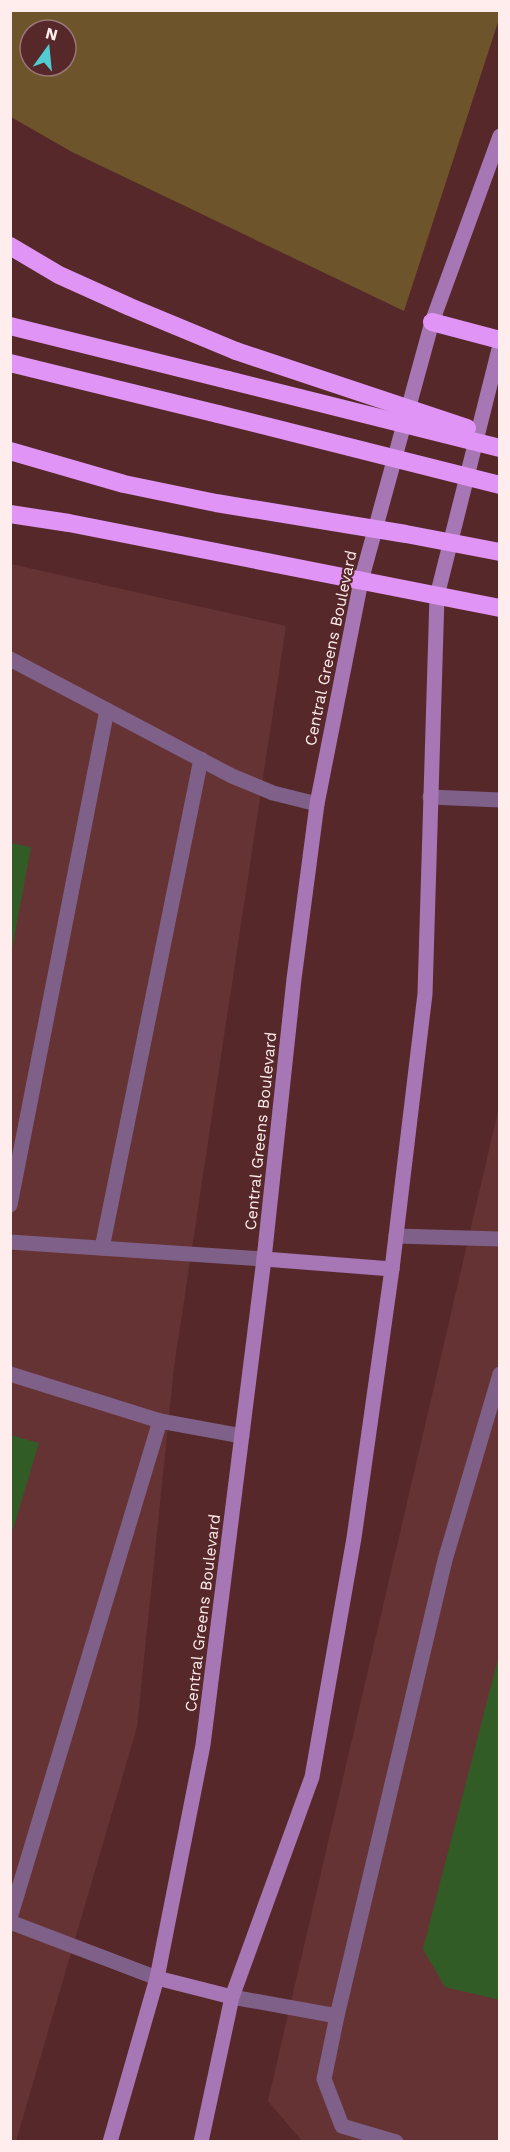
<svg xmlns="http://www.w3.org/2000/svg" width="510" height="2152" viewBox="0 0 510 2152" font-family="'Work Sans',sans-serif">
	<rect width="100%" height="100%" fill="#56282a"/>
	<g fill="#663335">
		<polygon points="11,564 286,626 174,1367 137,1727 16,2141 11,2142"/>
		<polygon points="499,1107 499,2141 302,2141 268,2101"/>
	</g>
	<path fill="#6d542b" fill-rule="evenodd" d="M 11,10 L 499,11 L 499,19 L 404,311 L 72,152 L 11,117 ZM 30,30 L 66,30 L 66,66 L 30,66 Z"/>
	<g fill="#325c25">
		<polygon points="10,843 31,847 12,949 10,949"/>
		<polygon points="10,1435 39,1443 13,1529 10,1528"/>
		<polygon points="499,1655 500,1655 500,2000 445,1987 423,1949"/>
	</g>
	<g fill="none" stroke-linecap="round" stroke-linejoin="round">
		<g stroke="#7f6088" stroke-width="15">
			<polyline points="10,659 232,776 273,793 317,804"/>
			<polyline points="430,797 500,800"/>
			<polyline points="10,1205 107,710"/>
			<polyline points="396,1236 500,1239"/>
			<polyline points="10,1242 264,1259"/>
			<polyline points="102,1248 201,759"/>
			<polyline points="10,1374 160,1421 10,1918"/>
			<polyline points="160,1421 242,1436"/>
			<polyline points="10,1922 157,1978"/>
			<polyline points="232,1997 337,2016 445,1560 500,1374"/>
			<polyline points="337,2016 324,2079 342,2126 396,2142"/>
		</g>
		<g stroke="#a776b4" stroke-width="15">
			<polyline points="264,1259 392,1269"/>
			<polyline points="157,1978 232,1997"/>
			<polyline points="110,2142 157,1978 203,1745 264,1259 294,979 317,804 361,581 432,322 500,136"/>
			<polyline points="201,2142 232,1997 312,1777 354,1538 392,1269 425,994 437,596 500,345"/>
		</g>
		<g stroke="#e094f5" stroke-width="18">
			<polyline points="10,246 59,275 130,307 236,351"/>
			<polyline points="432,322 500,340"/>
			<polyline points="10,326 228,380"/>
			<polyline points="10,363 218,414"/>
			<polyline points="10,514 69,523 500,608"/>
		</g>
		<g stroke="#e094f5" stroke-width="18">
			<polyline points="236,351 467,428"/>
			<polyline points="228,380 500,448"/>
			<polyline points="218,414 500,485"/>
			<polyline points="10,451 124,484 216,503 406,534 500,552"/>
		</g>
	</g>
	<g text-anchor="middle" stroke-width="4.5" stroke-linejoin="round" paint-order="stroke">
		<g font-size="16" fill="#ffecec" stroke="#56282a">
			<text transform="translate(330 648) rotate(-78)" y="6">Central Greens Boulevard</text>
			<text transform="translate(260 1131) rotate(-84)" y="6">Central Greens Boulevard</text>
			<text transform="translate(202 1613) rotate(-83)" y="6">Central Greens Boulevard</text>
		</g>
	</g>
	<rect width="510" height="2152" fill="none" stroke="#ffecec" stroke-width="24"/>
	<g transform="translate(48 48) rotate(15)"><circle r="28" fill="#56282a" stroke="#9a7678" stroke-width="1.5"/>
	<path d="M0-4.5L10 22L0 15L-10 22Z" fill="#51ccd1"/>
	<text y="-9" font-size="16" font-weight="bold" text-anchor="middle" fill="#ffecec">N</text>
	</g>
</svg>
